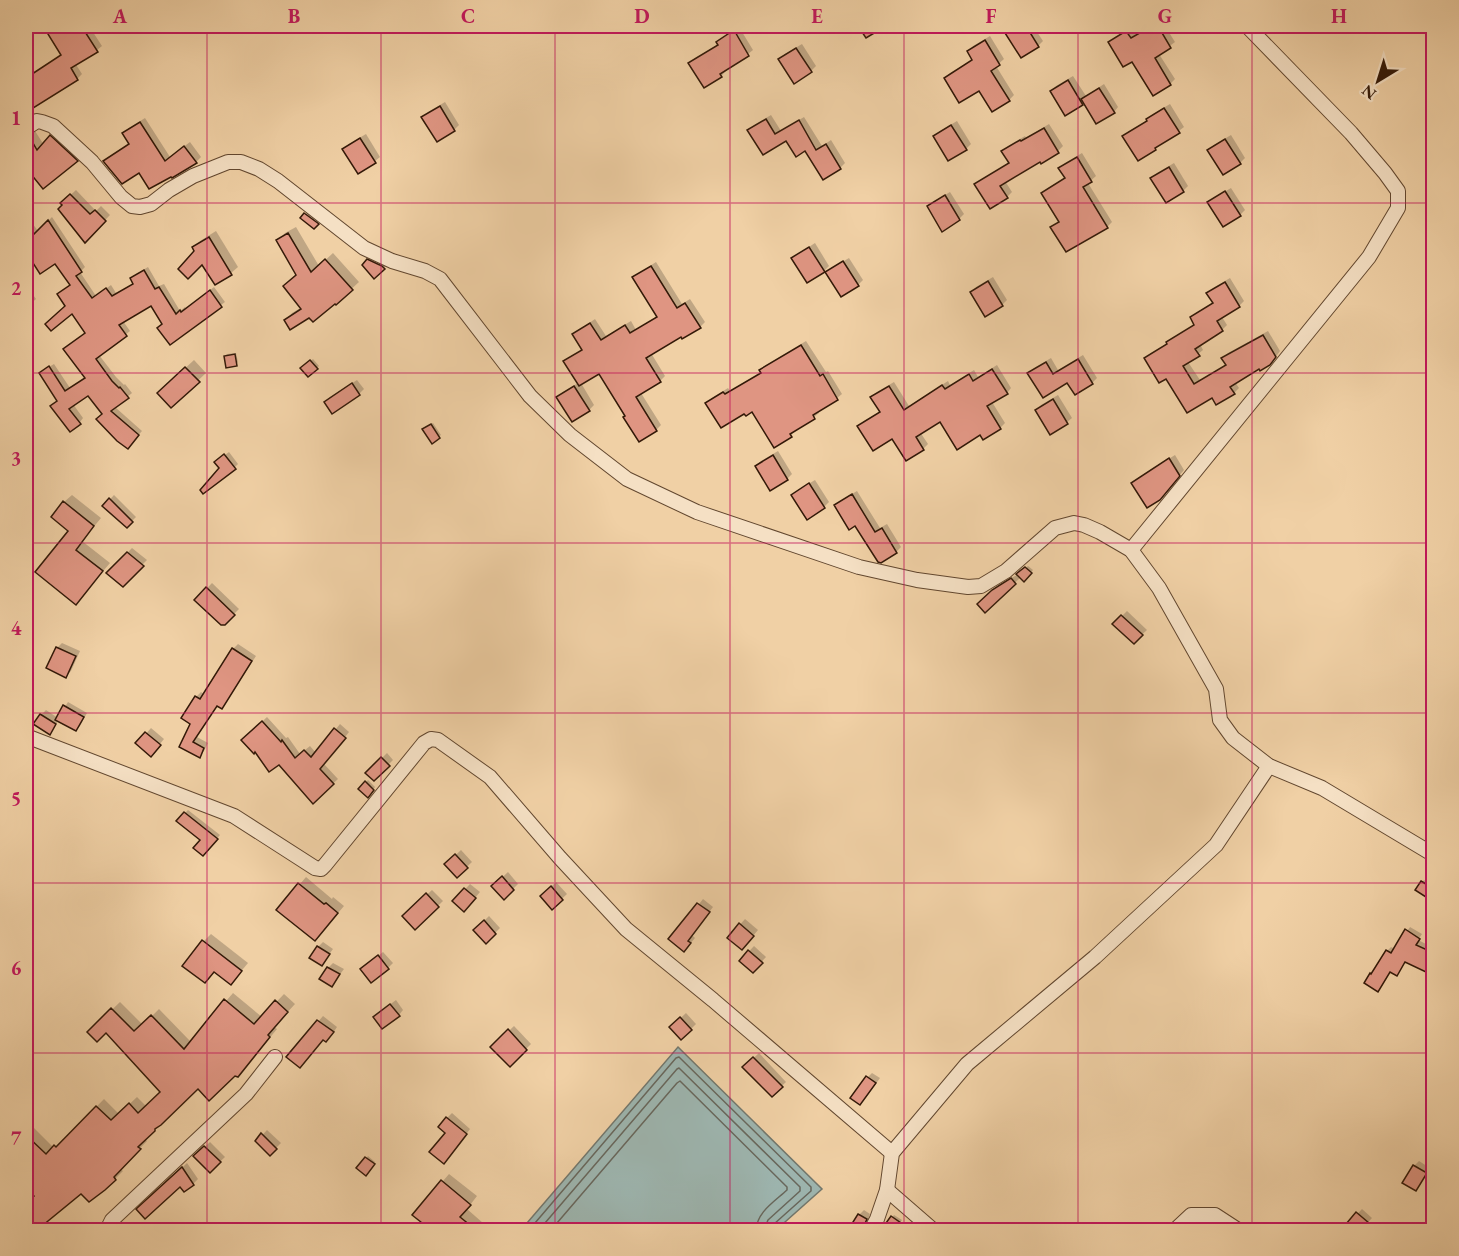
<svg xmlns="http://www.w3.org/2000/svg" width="1459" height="1256" viewBox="0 0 1459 1256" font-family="'EB Garamond',serif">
	<rect width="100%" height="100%" fill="#f0d0a5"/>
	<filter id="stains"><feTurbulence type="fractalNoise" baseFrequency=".00333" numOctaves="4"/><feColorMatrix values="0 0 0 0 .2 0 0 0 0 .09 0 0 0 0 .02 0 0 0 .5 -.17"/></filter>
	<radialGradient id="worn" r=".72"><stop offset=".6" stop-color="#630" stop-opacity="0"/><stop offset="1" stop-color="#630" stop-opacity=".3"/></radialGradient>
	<polygon fill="#9db5af" stroke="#73776c" stroke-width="1.5" points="678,1047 822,1189 776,1230 521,1230"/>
	<g fill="#0003">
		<polygon points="45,26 76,26 78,29 83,26 89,26 102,46 97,50 75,63 82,74 77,79 26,108 26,77 62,54"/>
		<polygon points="1016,26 1033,26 1043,41 1038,46 1007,33"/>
		<polygon points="1151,26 1165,26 1175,42 1159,54 1175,79 1170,84 1132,60 1110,42 1115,37 1132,27 1136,35"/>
		<polygon points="739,27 753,50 748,54 725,69 726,71 721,76 690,63 695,58 719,44 718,42 723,37"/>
		<polygon points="990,36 1004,59 996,66 1014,95 1009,100 945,78 950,73 974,59 969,51 973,46"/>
		<polygon points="802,44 816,66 811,71 780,59 785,54"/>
		<polygon points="1073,76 1086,96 1104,84 1118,107 1114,112 1084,102 1066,114 1051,91 1056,86"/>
		<polygon points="445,102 459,125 454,130 438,140 423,117 428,112"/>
		<polygon points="1170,104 1184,127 1155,149 1124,136 1129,131 1148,120 1153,114"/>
		<polygon points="771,115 781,131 804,117 822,146 831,140 845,163 840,168 824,178 806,149 787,139 749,130 754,125"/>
		<polygon points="145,118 170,157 190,142 201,157 196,162 172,176 130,143 124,133 129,128"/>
		<polygon points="957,121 971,144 966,149 935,136 940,131"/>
		<polygon points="1049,124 1063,146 1058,151 1042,162 1040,160 1005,181 1012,192 1007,197 976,184 981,180 1010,162 1003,151 1008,146 1025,136 1026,138"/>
		<polygon points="57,130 83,154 43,187 26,165 26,138 35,131 44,145"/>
		<polygon points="366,134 380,157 375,161 344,149 349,144"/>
		<polygon points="1231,135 1245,158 1240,163 1209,150 1214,145"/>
		<polygon points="1082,153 1096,176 1088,183 1112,222 1107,227 1052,227 1060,221 1043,193 1048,188 1066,177 1060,168 1065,163"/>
		<polygon points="1174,163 1188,186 1183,191 1152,178 1157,173"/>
		<polygon points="1231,188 1245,210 1240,215 1209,203 1214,198"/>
		<polygon points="76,190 96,211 101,206 110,215 85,241 62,203"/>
		<polygon points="950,192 964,214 959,219 929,207 933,202"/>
		<polygon points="310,209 322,219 314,227 303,217"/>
		<polygon points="26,215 38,231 52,217 85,267 80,272 96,296 111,285 116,293 134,283 132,278 136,274 148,267 159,286 164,284 180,311 185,307 186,309 214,287 225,302 170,343 163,324 152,304 123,321 130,331 99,355 116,377 124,385 125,384 132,393 115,407 142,431 128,447 89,394 73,404 83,418 80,422 59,401 44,370 54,364 70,388 86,377 86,332 71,285 56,262 41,272 26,250"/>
		<polygon points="296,227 319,266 333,253 359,282 336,303 309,316 286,320 292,313 302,307 298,274 278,240 285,233"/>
		<polygon points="216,231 238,267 231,273 215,283 193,247 200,241"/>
		<polygon points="815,243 829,266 824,271 793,258 798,254"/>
		<polygon points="373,255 389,263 375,277 364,265"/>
		<polygon points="849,258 863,280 858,285 827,273 832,268"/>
		<polygon points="656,262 682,304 690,299 705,322 700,327 682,335 651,353 665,376 660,381 641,393 661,425 656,430 627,416 600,372 581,383 594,405 589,410 572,420 558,397 563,392 578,383 565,362 570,357 583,349 574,334 579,330 595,319 606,336 631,321 636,330 658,316 634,277 639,273"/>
		<polygon points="993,277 1007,300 1002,305 986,315 972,292 976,287"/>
		<polygon points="1230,278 1244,301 1239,306 1222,317 1227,325 1222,330 1200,344 1203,350 1188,362 1200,380 1227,364 1223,358 1228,353 1268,331 1280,351 1275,358 1235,382 1239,388 1234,393 1213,396 1167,377 1146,358 1151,353 1168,343 1173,338 1196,324 1192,317 1196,313 1214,302 1208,293 1213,288"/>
		<polygon points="26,285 36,299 26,308"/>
		<polygon points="806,341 826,372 828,371 842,394 837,398 818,410 819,413 814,417 795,429 796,431 791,435 774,446 753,410 707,403 712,398 728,388 730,391 762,371 761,370 766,365"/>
		<polygon points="236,353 238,362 236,364 225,356 227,354"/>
		<polygon points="1083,355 1097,378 1092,383 1068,381 1029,373 1034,368 1051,358 1058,370"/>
		<polygon points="313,359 319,366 308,375 302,368"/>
		<polygon points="194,360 206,373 171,406 166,386"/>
		<polygon points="997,365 1011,388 1007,393 992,402 1005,423 1000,428 981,433 940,420 920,432 928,444 923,449 859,426 864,421 881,411 872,397 877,392 894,382 909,406 948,381 950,385 974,370 978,377"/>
		<polygon points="357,380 364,389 359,394 325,402 330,397"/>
		<polygon points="1058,395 1072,418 1067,422 1051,433 1037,410 1041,405"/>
		<polygon points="433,423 441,435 432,441 426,428"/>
		<polygon points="778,451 792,474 787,479 771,489 756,466 761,461"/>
		<polygon points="229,452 238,464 235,467 221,468 220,459"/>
		<polygon points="1175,455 1184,470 1165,493 1133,483 1138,478"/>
		<polygon points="815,480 829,502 824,507 793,495 798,490"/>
		<polygon points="857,491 880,528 887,524 901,547 896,552 856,524 835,506 840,501"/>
		<polygon points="72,495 101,518 82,541 110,563 76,603 70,530 64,502"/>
		<polygon points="114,495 136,517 127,526 104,506"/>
		<polygon points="132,548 147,560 122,585 108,573"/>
		<polygon points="1028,566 1033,570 1024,580 1021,577 985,611 979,604 998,585 1017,575"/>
		<polygon points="212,583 239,609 223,625 196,600"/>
		<polygon points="1127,611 1147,630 1134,642 1114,624"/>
		<polygon points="62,643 80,651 71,671 66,676 57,648"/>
		<polygon points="238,644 256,656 226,702 221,707 218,705 197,737 208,743 204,751 199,756 181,747 192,723 196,697 201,692 205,695 233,649"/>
		<polygon points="26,657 30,661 26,666"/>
		<polygon points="68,702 87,713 80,726 76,730 59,720 49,733 41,715 46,710 58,718"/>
		<polygon points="267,717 286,738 288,737 300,754 310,746 316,753 340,724 349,732 324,764 338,779 313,802 279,763 256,750 243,740"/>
		<polygon points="151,728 164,739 155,750 138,743"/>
		<polygon points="387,753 393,760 374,779 367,773"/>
		<polygon points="368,780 375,787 368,796 360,789"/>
		<polygon points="188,810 220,835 206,851 202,840 185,813"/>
		<polygon points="461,850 472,862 457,876 446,864"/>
		<polygon points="508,872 518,884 504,898 493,886"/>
		<polygon points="306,877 332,899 333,897 344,906 322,932 278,910"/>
		<polygon points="1424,880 1434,886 1434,891 1417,890"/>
		<polygon points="556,882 567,894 552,908 542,896"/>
		<polygon points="470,884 480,892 469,905 454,901"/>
		<polygon points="432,890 443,901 415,928 404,916"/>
		<polygon points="703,899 713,907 692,935 695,938 689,945 682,926"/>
		<polygon points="489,916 500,928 486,942 475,930"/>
		<polygon points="745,919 758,930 747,943 729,937"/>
		<polygon points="1410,927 1422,934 1418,940 1434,948 1434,958 1430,967 1426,970 1406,961 1391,971 1381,986 1375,971 1387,951 1391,947 1395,949"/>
		<polygon points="211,934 248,963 238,975 215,970 204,941"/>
		<polygon points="323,942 333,949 322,964 318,947"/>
		<polygon points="754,946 766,957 753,971 741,960"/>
		<polygon points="383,952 393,963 388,968 367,965"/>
		<polygon points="333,963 344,969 332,985 322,978 328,968"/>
		<polygon points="233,993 262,1017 284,994 295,1004 274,1027 277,1029 245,1068 235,1074 198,1087 145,1139 147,1141 120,1169 123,1171 115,1179 90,1200 81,1192 34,1230 26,1220 26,1193 32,1199 35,1196 26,1181 26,1120 54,1148 63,1139 64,1140 104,1099 119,1114 137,1097 147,1107 162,1092 106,1031 89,1032 120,1002 143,1025 159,1009 191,1042"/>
		<polygon points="396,1000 403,1010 399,1015 380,1012"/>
		<polygon points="686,1013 696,1024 682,1038 671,1027"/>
		<polygon points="323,1016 337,1027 331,1036 288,1057"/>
		<polygon points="514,1026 531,1044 510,1065 492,1047"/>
		<polygon points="759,1053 786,1082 772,1095 744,1067"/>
		<polygon points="872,1073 880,1078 865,1099 868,1077"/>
		<polygon points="452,1113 470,1129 448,1158 447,1118"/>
		<polygon points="267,1130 281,1143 270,1154 257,1141"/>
		<polygon points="210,1142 225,1157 210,1171 195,1156"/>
		<polygon points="368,1156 375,1162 366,1174 359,1168"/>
		<polygon points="1419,1161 1430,1168 1420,1184 1415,1189 1404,1183 1414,1166"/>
		<polygon points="187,1163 198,1179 193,1184 181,1185 138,1210"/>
		<polygon points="449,1174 477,1196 467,1209 491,1230 433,1230 414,1215"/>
		<polygon points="1362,1209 1372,1218 1361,1230 1356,1230 1348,1224"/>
		<polygon points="864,1210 870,1214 864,1230 849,1230 859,1215"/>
		<polygon points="894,1215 902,1220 895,1230 883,1230"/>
		<polygon points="1334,1224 1342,1230 1328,1230"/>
	</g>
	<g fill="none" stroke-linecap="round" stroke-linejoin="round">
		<g stroke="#68675c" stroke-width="1.5">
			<polyline points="529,1230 676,1058 679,1057 811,1187 811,1191 774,1224 773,1230"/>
			<polyline points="539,1230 677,1069 679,1068 800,1187 800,1191 768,1220 766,1225 765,1230"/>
			<path d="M 551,1230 L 677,1083 L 680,1081 L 787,1187 L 787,1190 C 774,1202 757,1212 756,1230"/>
		</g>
	</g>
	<g fill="#df9582" stroke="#331908" stroke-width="1.5">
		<polygon points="43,26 68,26 72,33 82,27 98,52 71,68 78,80 30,110 26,103 26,78 61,55"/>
		<polygon points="858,26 886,26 866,38"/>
		<polygon points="1017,26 1026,26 1039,47 1021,58 1005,33"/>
		<polygon points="1152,26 1158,26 1171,48 1155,58 1171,85 1153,96 1132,62 1123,67 1108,42 1126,31 1131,38"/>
		<polygon points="734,30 749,56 720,74 722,77 704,88 688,63 718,45 716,42"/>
		<polygon points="985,40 1000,65 991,71 1010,101 992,112 979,91 959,103 944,78 972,60 967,51"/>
		<polygon points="796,48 812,72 794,84 778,59"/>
		<polygon points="1068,80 1083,105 1065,116 1050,91"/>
		<polygon points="1099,88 1115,113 1096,124 1081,99"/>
		<polygon points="440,106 455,131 437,142 421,117"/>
		<polygon points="1164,108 1180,133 1155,148 1156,150 1138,161 1122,136 1147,121 1146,119"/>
		<polygon points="766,119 775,134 799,120 816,150 826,144 841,169 823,180 805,151 796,157 786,141 763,155 747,130"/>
		<polygon points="140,122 165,161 184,146 197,163 172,178 171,177 149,189 139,173 122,184 103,161 129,144 122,133"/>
		<polygon points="951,125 967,150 948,161 933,136"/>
		<polygon points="1044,128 1059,153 1041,164 1040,162 1000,186 1008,198 990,209 974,184 1009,163 1001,151 1020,140 1021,141"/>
		<polygon points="50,135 78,161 43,189 26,168 26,137 29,136 37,150"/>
		<polygon points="360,138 376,163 358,174 342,149"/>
		<polygon points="1225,139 1241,164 1223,175 1207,150"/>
		<polygon points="1077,157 1092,182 1083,187 1108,228 1066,252 1050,227 1059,222 1041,193 1065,178 1058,168"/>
		<polygon points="1169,167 1184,192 1166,203 1150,178"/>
		<polygon points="1225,191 1241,216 1223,227 1207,202"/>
		<polygon points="70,194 90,214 95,210 106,221 85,243 58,209 62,205 60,203"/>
		<polygon points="945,195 960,220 942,232 927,206"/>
		<polygon points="304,213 319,224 314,229 300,218"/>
		<polygon points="48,220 82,272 76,276 92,298 106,288 112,296 133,284 130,278 144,270 155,289 159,287 176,314 180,310 181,312 210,290 222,307 170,345 157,328 162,324 151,306 119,325 127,336 96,359 112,381 119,388 120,387 129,398 111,411 139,435 128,449 117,441 96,419 102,414 88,396 69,409 81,424 70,432 50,406 57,401 39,373 49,366 65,391 85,378 63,349 85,333 72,314 51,331 45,324 65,306 57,294 70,285 55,264 40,274 26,252 26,222 34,234"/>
		<polygon points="288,233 311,272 325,259 353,290 336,305 335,304 313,322 309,318 290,330 284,320 301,309 283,286 296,275 276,240"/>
		<polygon points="209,237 232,275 215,285 202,265 188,279 178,269 194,251 192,247"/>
		<polygon points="809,247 825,272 807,283 791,258"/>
		<polygon points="367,259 382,266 385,269 374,279 362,265"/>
		<polygon points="843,261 859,286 841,297 825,272"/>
		<polygon points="651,266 677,308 685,303 701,328 682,339 681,337 646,358 661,382 636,397 657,431 639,442 623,417 625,416 599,374 579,386 563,361 582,350 572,334 590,323 601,340 625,325 630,333 657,317 632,277"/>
		<polygon points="988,281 1003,306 985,317 970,292"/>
		<polygon points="1225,282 1240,307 1217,321 1223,331 1195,349 1200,356 1183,366 1194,384 1226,365 1221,358 1263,335 1276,357 1270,365 1260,371 1259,369 1230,387 1235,394 1216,405 1212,398 1187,413 1166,379 1159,383 1144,358 1167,344 1166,342 1194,325 1190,317 1213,303 1206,293"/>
		<polygon points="801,345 820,376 823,374 838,400 813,415 815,419 790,434 792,437 774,448 752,412 746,416 744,414 721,428 705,403 723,392 725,394 761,373 759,370"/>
		<polygon points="235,354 237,366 226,368 224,356"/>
		<polygon points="1078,359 1093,384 1075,395 1067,383 1043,398 1027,373 1046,362 1053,374"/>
		<polygon points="310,360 318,369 308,377 300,368"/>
		<polygon points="185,367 200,382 171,408 157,393"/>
		<polygon points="992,369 1008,394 987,406 1001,429 983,440 980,435 957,450 940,422 916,437 924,450 906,461 892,439 873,451 857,426 880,412 870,397 889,386 904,410 942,385 945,389 969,374 973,381"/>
		<polygon points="352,383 360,395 332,414 324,402"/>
		<polygon points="574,386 590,411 572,422 556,397"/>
		<polygon points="1053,399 1068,424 1050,435 1035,410"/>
		<polygon points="431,424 440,438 432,444 422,429"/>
		<polygon points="224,454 236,469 203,494 200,490 219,468 214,462"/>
		<polygon points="773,455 788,480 770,491 755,466"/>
		<polygon points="1169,458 1180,476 1160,500 1147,508 1131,483"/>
		<polygon points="809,483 825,508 807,520 791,495"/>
		<polygon points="852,494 875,532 882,528 897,553 881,563 878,562 855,526 849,530 834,505"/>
		<polygon points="109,498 133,522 127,528 102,506"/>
		<polygon points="63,501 94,526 76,550 103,571 76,605 35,572 68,531 51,517"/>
		<polygon points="127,552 144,566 123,587 106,573"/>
		<polygon points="1025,567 1032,573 1024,582 1016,574"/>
		<polygon points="1011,578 1016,584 985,613 977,604 992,590"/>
		<polygon points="206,587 235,615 225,625 221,625 194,600"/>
		<polygon points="1121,615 1143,635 1134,644 1112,624"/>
		<polygon points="56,647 76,656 66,678 46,668"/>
		<polygon points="232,648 252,661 222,709 217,706 193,742 204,748 200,758 179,747 190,724 181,718 195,696 200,699"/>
		<polygon points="63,705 84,717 76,731 55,720"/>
		<polygon points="40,714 56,724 50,735 33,724"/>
		<polygon points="262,721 281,742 282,740 295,758 304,750 311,757 334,728 346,738 320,769 334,784 313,804 279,765 269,772 255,752 254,754 241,740"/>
		<polygon points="145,732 161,745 151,757 135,743"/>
		<polygon points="381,757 390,766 374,781 365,773"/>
		<polygon points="365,781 374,790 368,798 358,789"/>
		<polygon points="184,812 218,839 203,856 193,848 200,840 176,821"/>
		<polygon points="455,854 468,868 457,878 444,864"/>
		<polygon points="502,876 514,890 504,900 491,886"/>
		<polygon points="1421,881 1434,889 1434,892 1429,899 1415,890"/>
		<polygon points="298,883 324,904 326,903 338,913 315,941 276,910"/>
		<polygon points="551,886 563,900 552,910 540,896"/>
		<polygon points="464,888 476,898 464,912 452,901"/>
		<polygon points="426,893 439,907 415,930 402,916"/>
		<polygon points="697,903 710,912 688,941 691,943 684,952 668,939"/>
		<polygon points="484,920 496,934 486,944 473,930"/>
		<polygon points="739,923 754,936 742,950 727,938"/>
		<polygon points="1405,929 1420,939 1416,945 1434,953 1434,956 1426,972 1405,962 1397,976 1390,972 1378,992 1364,983 1370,973 1371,974 1386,950 1391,953"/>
		<polygon points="202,940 242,971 231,985 214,972 205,983 182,966"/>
		<polygon points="317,946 330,954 322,966 309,958"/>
		<polygon points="748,950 763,963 753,973 739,961"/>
		<polygon points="378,955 389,969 371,983 360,969"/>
		<polygon points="327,967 340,974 332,987 319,979"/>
		<polygon points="224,999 254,1024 275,1000 288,1012 268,1035 270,1037 238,1077 235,1076 209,1101 198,1089 161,1125 155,1129 155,1131 138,1147 141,1149 114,1177 116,1180 105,1190 89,1202 81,1194 37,1230 32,1230 26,1223 26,1203 34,1196 26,1184 26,1135 46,1154 54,1145 56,1147 96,1106 111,1120 129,1103 138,1113 160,1092 106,1033 97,1042 87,1032 111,1008 134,1031 151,1015 184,1049"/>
		<polygon points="390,1004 400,1016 382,1029 373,1017"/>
		<polygon points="680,1017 692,1030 681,1040 669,1027"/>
		<polygon points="317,1020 334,1032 326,1042 323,1040 300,1068 286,1057"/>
		<polygon points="508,1029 527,1050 510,1067 490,1047"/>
		<polygon points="753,1057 783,1087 772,1097 742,1067"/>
		<polygon points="866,1076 876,1083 860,1105 850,1098"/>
		<polygon points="446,1117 467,1134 444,1164 429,1152 445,1133 438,1127"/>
		<polygon points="261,1133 277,1149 270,1156 255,1141"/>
		<polygon points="204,1146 221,1162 210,1173 193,1156"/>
		<polygon points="365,1157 375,1164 366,1176 356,1168"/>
		<polygon points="1413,1165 1427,1173 1416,1191 1402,1183"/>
		<polygon points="182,1167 194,1185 184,1192 180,1187 145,1219 136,1209"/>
		<polygon points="441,1180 471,1205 460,1217 476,1230 431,1230 412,1215"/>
		<polygon points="1356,1212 1369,1223 1362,1230 1341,1230"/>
		<polygon points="858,1214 867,1219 862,1230 848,1230"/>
		<polygon points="891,1216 901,1223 896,1230 881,1230"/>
	</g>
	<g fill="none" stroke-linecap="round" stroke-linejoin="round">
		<g stroke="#62472f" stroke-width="16">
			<g id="minor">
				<polyline points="26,128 37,121 42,122 53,126 92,162 121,197 132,206 140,207 151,204 169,190 193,176 228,162 241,162 259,169 278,181 364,248 392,261 425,271 440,279 530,396 570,435 627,479 697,512 859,567 917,580 968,587 981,586 1006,571 1055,528 1074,523 1084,525 1100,532 1131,550 1159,588 1216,689 1220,720 1233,738 1269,766 1322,788 1434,855"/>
				<polyline points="1131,550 1369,257 1398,208 1398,191 1385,173 1351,133 1247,26"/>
				<polyline points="26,736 234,816 315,868 321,869 325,865 424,743 431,739 438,740 490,777 560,858 626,929 713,1000 892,1153"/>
				<polyline points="887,1190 933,1230"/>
				<polyline points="107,1230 112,1220 246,1094 275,1057"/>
				<polyline points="871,1230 877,1219 887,1190 892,1153 967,1064 1095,957 1216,845 1269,766"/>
				<polyline points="1175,1230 1191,1215 1215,1215 1238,1230"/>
			</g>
		</g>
		<use href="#minor" stroke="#f5e0c4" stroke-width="14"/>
	</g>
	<path fill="none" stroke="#c2185b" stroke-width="1.5" stroke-opacity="0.55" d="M 207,26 L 207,1230M 381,26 L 381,1230M 555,26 L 555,1230M 730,26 L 730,1230M 904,26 L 904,1230M 1078,26 L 1078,1230M 1252,26 L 1252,1230M 26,203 L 1434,203M 26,373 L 1434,373M 26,543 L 1434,543M 26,713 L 1434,713M 26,883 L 1434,883M 26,1053 L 1434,1053"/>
	<rect width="1459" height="1256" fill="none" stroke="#f0d0a5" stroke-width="66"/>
	<g transform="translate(1378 81) rotate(218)" stroke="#f5e0c4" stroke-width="4.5" paint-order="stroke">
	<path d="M0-4.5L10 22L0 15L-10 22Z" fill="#331908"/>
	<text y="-9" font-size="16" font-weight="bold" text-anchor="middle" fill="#331908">N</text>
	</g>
	<rect x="33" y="33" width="1393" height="1190" fill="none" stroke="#c2185b" stroke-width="2"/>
	<g font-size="20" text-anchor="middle" font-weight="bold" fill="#c2185b">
		<text x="120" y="23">A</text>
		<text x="294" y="23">B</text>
		<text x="468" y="23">C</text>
		<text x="642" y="23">D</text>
		<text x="817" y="23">E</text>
		<text x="991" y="23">F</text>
		<text x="1165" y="23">G</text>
		<text x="1339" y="23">H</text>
		<text x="16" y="125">1</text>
		<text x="16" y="295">2</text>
		<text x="16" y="465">3</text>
		<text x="16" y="635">4</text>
		<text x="16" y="805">5</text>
		<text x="16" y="975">6</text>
		<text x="16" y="1145">7</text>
	</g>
	<rect width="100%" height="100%" filter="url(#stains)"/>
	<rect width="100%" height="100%" fill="url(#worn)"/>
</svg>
